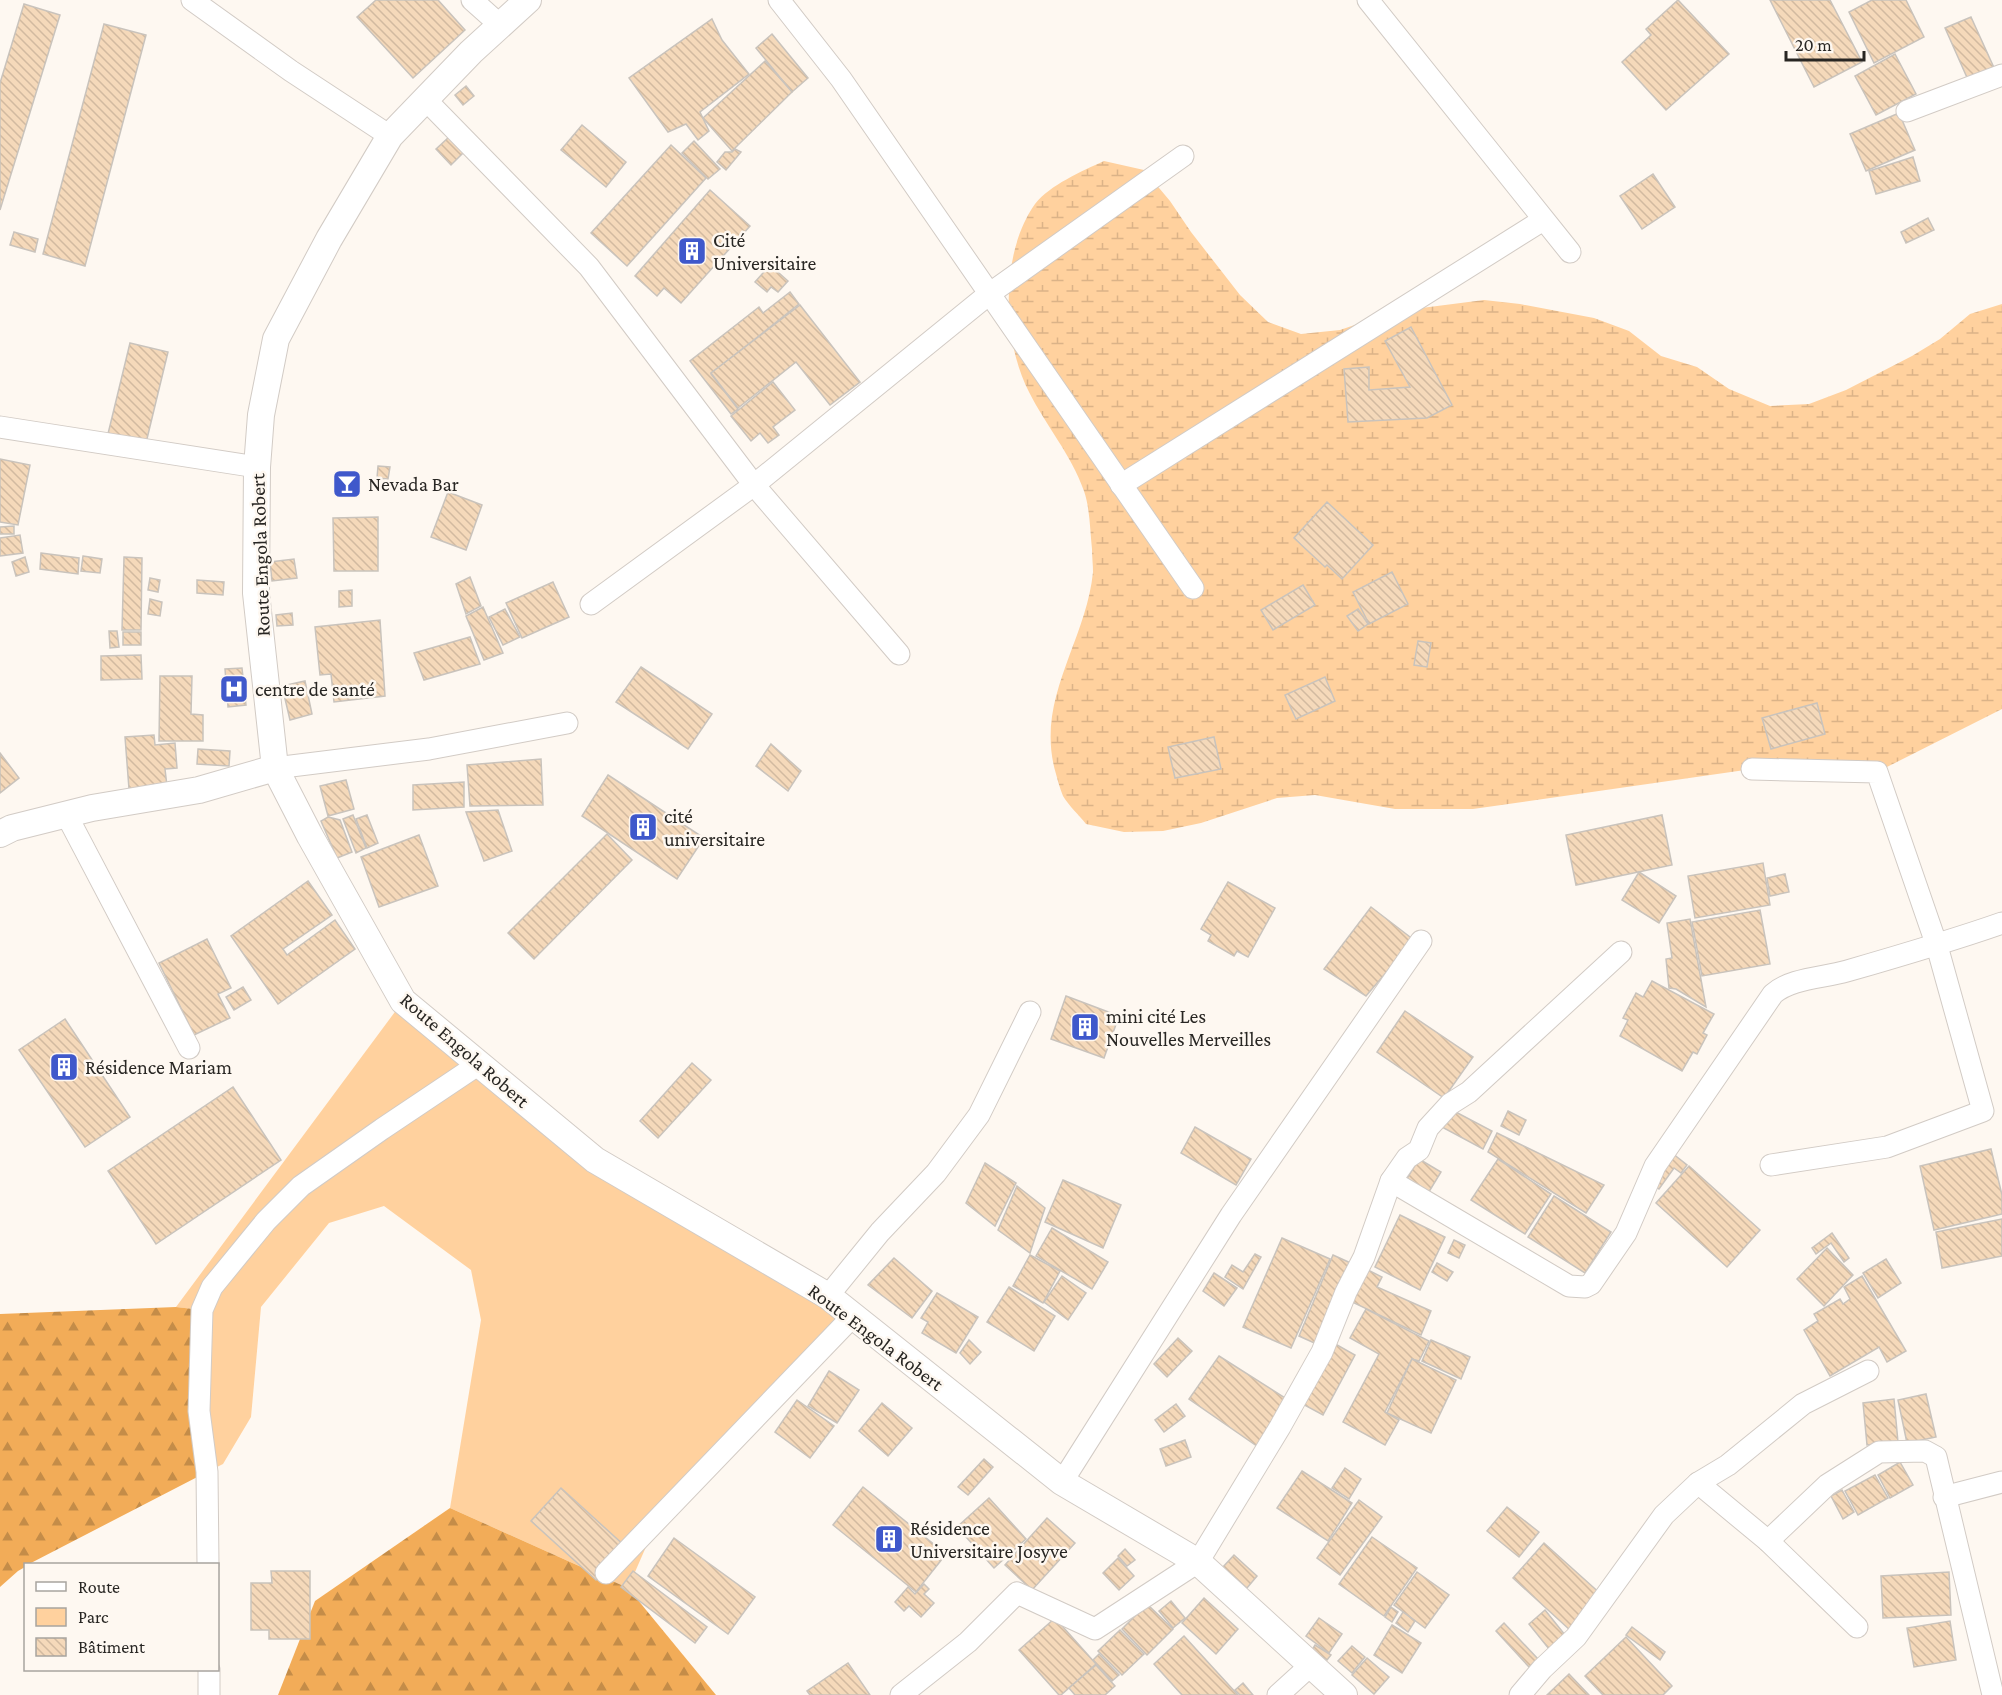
<svg xmlns="http://www.w3.org/2000/svg" width="2002" height="1695" viewBox="0 0 2002 1695" font-family="'Crimson Pro',serif">
	<defs>
		<pattern id="forest-firs" width="22" height="20" patternUnits="userSpaceOnUse" patternTransform="scale(1.5)"><rect width="22" height="20" fill="#f2ac58"/><path d="M5 1l3.5 6h-7zM16 11l3.5 6h-7z" fill="#c48c48"/></pattern>
		<pattern id="wetland-marsh" width="20" height="14" patternUnits="userSpaceOnUse" patternTransform="scale(1.5)"><rect width="20" height="14" fill="#ffd19e"/><path d="M1 5h8M5 5V1M11 12h8M15 12V8" fill="none" stroke="#dbb388"/></pattern>
		<pattern id="building-back-hatch" width="6" height="6" patternUnits="userSpaceOnUse" patternTransform="scale(1.5)"><rect width="6" height="6" fill="#f5d9ba"/><path d="M-1 5l2 2M0 0l6 6M5-1l2 2" fill="none" stroke="#d2baa0"/></pattern>
	</defs>
	<rect width="100%" height="100%" fill="#fef8f1"/>
	<polygon fill="#ffd19e" points="403,1001 595,1160 848,1316 663,1508 628,1588 450,1508 481,1320 471,1270 384,1206 329,1223 261,1307 251,1417 223,1464 207,1472 201,1310 176,1307"/>
	<g fill="url(#forest-firs)">
		<polygon points="176,1307 202,1310 207,1472 29,1564 26,1564 25,1567 18,1571 0,1587 0,1314"/>
		<polygon points="450,1508 628,1588 716,1695 278,1695 315,1601"/>
	</g>
	<path fill="url(#wetland-marsh)" d="M 1104,161 L 1144,170 L 1170,201 L 1191,232 L 1240,295 L 1268,322 L 1301,334 L 1340,330 L 1375,318 L 1406,310 L 1484,300 L 1520,304 L 1594,318 L 1629,331 L 1661,356 L 1697,367 L 1729,389 L 1770,406 L 1809,404 L 1846,390 L 1912,356 L 1940,339 L 1970,314 L 2002,304 L 2002,709 L 1877,772 L 1752,769 L 1473,809 L 1395,809 L 1315,795 L 1277,798 L 1201,823 L 1163,831 L 1124,832 L 1086,824 C 1079,815 1069,806 1063,796 C 1060,789 1058,781 1056,774 C 1034,700 1086,643 1093,572 C 1093,565 1092,557 1092,549 C 1090,531 1090,508 1084,491 C 1071,454 1046,426 1029,392 C 1002,340 1000,253 1035,204 C 1050,185 1082,171 1104,161 Z"/>
	<g fill="url(#building-back-hatch)" stroke="#c9c3bc" stroke-width="1.5">
		<polygon points="376,0 438,0 465,30 413,78 357,17"/>
		<polygon points="1678,0 1729,54 1666,110 1622,62 1651,35 1646,29"/>
		<polygon points="1770,0 1830,0 1862,62 1814,87"/>
		<polygon points="1872,0 1906,0 1924,37 1874,63 1849,12"/>
		<polygon points="24,4 60,15 0,210 0,83"/>
		<polygon points="1971,17 1995,70 1969,82 1945,28"/>
		<polygon points="712,19 722,40 749,74 700,112 709,131 698,140 686,124 668,132 629,78"/>
		<polygon points="104,24 146,35 85,266 43,254"/>
		<polygon points="772,34 808,78 792,92 756,48"/>
		<polygon points="1895,54 1916,94 1876,115 1855,76"/>
		<polygon points="765,61 792,92 732,151 703,118"/>
		<polygon points="466,86 474,96 463,105 455,95"/>
		<polygon points="1899,113 1915,150 1866,171 1850,134"/>
		<polygon points="582,125 626,162 606,187 561,150"/>
		<polygon points="449,137 464,152 451,165 436,149"/>
		<polygon points="694,141 720,169 708,179 682,153"/>
		<polygon points="671,145 706,178 627,266 591,233"/>
		<polygon points="735,149 741,152 726,170 717,162 725,152 732,152"/>
		<polygon points="1913,157 1920,181 1876,194 1869,171"/>
		<polygon points="1653,174 1675,207 1642,229 1620,196"/>
		<polygon points="710,190 750,226 681,303 664,288 657,296 635,276"/>
		<polygon points="1928,218 1934,230 1906,243 1901,232"/>
		<polygon points="14,232 38,239 35,252 10,245"/>
		<polygon points="770,265 788,281 778,292 771,287 767,292 755,282"/>
		<polygon points="790,292 799,304 711,374 738,409 731,414 690,361 759,307 763,313"/>
		<polygon points="800,305 860,382 830,405 796,362 738,408 711,373"/>
		<polygon points="1411,327 1452,405 1427,418 1348,422 1344,369 1369,367 1369,390 1410,387 1385,341"/>
		<polygon points="130,343 168,352 145,447 107,438"/>
		<polygon points="773,382 795,410 773,427 779,435 768,443 760,433 751,441 731,416"/>
		<polygon points="0,459 30,465 18,525 0,522"/>
		<polygon points="378,466 390,467 388,479 377,478"/>
		<polygon points="448,492 482,505 466,550 431,537"/>
		<polygon points="1327,502 1373,545 1342,579 1327,565 1325,567 1294,538"/>
		<polygon points="378,517 378,571 334,571 333,518"/>
		<polygon points="14,526 14,534 0,534 0,527"/>
		<polygon points="20,535 23,553 0,556 0,538"/>
		<polygon points="41,553 79,558 78,574 40,569"/>
		<polygon points="83,556 102,559 100,573 81,571"/>
		<polygon points="25,557 29,572 16,576 12,562"/>
		<polygon points="124,557 142,558 141,630 122,630"/>
		<polygon points="294,559 297,578 272,581 270,562"/>
		<polygon points="1392,572 1408,604 1369,624 1353,592"/>
		<polygon points="470,577 481,606 466,614 456,584"/>
		<polygon points="150,578 160,580 158,592 148,590"/>
		<polygon points="197,580 224,582 223,595 197,593"/>
		<polygon points="553,582 569,617 522,638 506,603"/>
		<polygon points="1303,585 1315,605 1273,630 1261,610"/>
		<polygon points="352,590 352,606 339,607 339,591"/>
		<polygon points="150,599 162,602 160,616 148,614"/>
		<polygon points="483,607 503,653 484,660 466,616"/>
		<polygon points="505,609 520,637 503,645 489,617"/>
		<polygon points="1358,609 1368,624 1358,631 1347,616"/>
		<polygon points="292,613 293,625 277,626 276,615"/>
		<polygon points="380,620 385,696 334,702 331,674 320,675 315,627"/>
		<polygon points="109,631 117,631 119,647 110,648"/>
		<rect x="123" y="632" width="18" height="13"/>
		<polygon points="470,637 480,664 424,680 414,653"/>
		<polygon points="1418,641 1431,643 1427,667 1414,665"/>
		<polygon points="141,655 142,679 101,680 101,656"/>
		<polygon points="641,667 712,714 688,749 616,702"/>
		<polygon points="242,668 246,705 228,707 225,669"/>
		<polygon points="160,676 192,676 191,714 203,715 203,741 159,741"/>
		<polygon points="1325,677 1335,701 1296,719 1285,695"/>
		<polygon points="305,681 312,714 290,720 282,686"/>
		<polygon points="1817,703 1825,734 1771,749 1762,718"/>
		<polygon points="154,735 155,745 175,743 177,768 165,769 167,786 129,789 125,737"/>
		<polygon points="1214,737 1221,769 1175,778 1168,747"/>
		<polygon points="771,744 801,771 788,791 756,766"/>
		<polygon points="198,749 230,751 229,766 197,764"/>
		<polygon points="0,753 19,778 0,793"/>
		<polygon points="541,759 543,805 470,806 467,765"/>
		<polygon points="608,775 704,838 677,879 582,816"/>
		<polygon points="346,780 354,809 328,816 320,786"/>
		<polygon points="464,782 464,807 413,810 413,785"/>
		<polygon points="498,810 512,851 484,861 466,812"/>
		<polygon points="353,815 366,848 356,853 343,819"/>
		<polygon points="367,815 378,843 367,848 356,819"/>
		<polygon points="1662,815 1672,865 1576,885 1566,835"/>
		<polygon points="328,817 340,820 352,852 337,858 321,821"/>
		<polygon points="607,834 632,860 534,959 508,933"/>
		<polygon points="419,835 438,886 379,907 361,857"/>
		<polygon points="1763,863 1770,905 1695,918 1688,876"/>
		<polygon points="1639,872 1676,896 1659,923 1622,900"/>
		<polygon points="1785,874 1789,892 1770,896 1767,878"/>
		<polygon points="308,881 332,915 283,949 287,955 335,920 355,949 278,1004 231,936"/>
		<polygon points="1228,882 1275,908 1248,957 1237,951 1234,956 1208,941 1211,935 1201,929"/>
		<polygon points="1371,907 1414,940 1366,996 1324,969"/>
		<polygon points="1760,910 1770,964 1702,976 1692,922"/>
		<polygon points="1690,919 1706,1007 1676,989 1669,988 1666,959 1672,958 1667,923"/>
		<polygon points="207,939 231,988 218,994 230,1018 194,1035 159,963"/>
		<polygon points="1652,981 1714,1014 1703,1033 1707,1035 1697,1054 1693,1052 1682,1071 1620,1036 1628,1020 1623,1018 1636,993 1643,997"/>
		<polygon points="243,987 251,1000 234,1010 226,997"/>
		<polygon points="1066,996 1119,1016 1104,1058 1051,1039"/>
		<polygon points="1405,1011 1473,1057 1444,1098 1377,1052"/>
		<polygon points="65,1019 130,1117 85,1147 19,1050"/>
		<polygon points="692,1063 711,1080 658,1138 640,1121"/>
		<polygon points="233,1087 281,1160 156,1244 108,1171"/>
		<polygon points="1450,1109 1492,1131 1483,1149 1440,1126"/>
		<polygon points="1508,1111 1526,1120 1519,1135 1501,1126"/>
		<polygon points="1195,1127 1251,1159 1236,1185 1181,1153"/>
		<polygon points="1497,1133 1604,1185 1586,1213 1488,1152"/>
		<polygon points="1991,1149 2002,1195 2002,1214 1934,1230 1920,1166"/>
		<polygon points="1672,1153 1687,1165 1681,1173 1674,1168 1659,1189 1650,1183"/>
		<polygon points="1419,1159 1441,1172 1424,1200 1406,1180"/>
		<polygon points="1498,1159 1551,1194 1525,1234 1471,1200"/>
		<polygon points="985,1163 1016,1183 995,1226 966,1203"/>
		<polygon points="1689,1166 1760,1230 1727,1267 1656,1203"/>
		<polygon points="1063,1180 1121,1205 1103,1248 1045,1222"/>
		<polygon points="1017,1186 1045,1208 1030,1253 998,1230"/>
		<polygon points="1554,1196 1611,1232 1585,1273 1528,1237"/>
		<polygon points="1400,1215 1445,1237 1420,1290 1375,1267"/>
		<polygon points="2002,1219 2002,1256 1942,1268 1936,1232"/>
		<polygon points="1052,1228 1108,1262 1092,1289 1036,1256"/>
		<polygon points="1832,1233 1849,1258 1844,1262 1831,1243 1816,1254 1812,1248"/>
		<polygon points="1282,1238 1330,1259 1291,1348 1243,1327"/>
		<polygon points="1454,1240 1465,1245 1459,1258 1448,1253"/>
		<polygon points="1827,1248 1853,1275 1824,1306 1797,1279"/>
		<polygon points="1255,1254 1261,1257 1243,1289 1225,1277 1232,1265 1243,1272"/>
		<polygon points="1030,1255 1060,1271 1043,1303 1013,1286"/>
		<polygon points="1333,1255 1355,1265 1321,1346 1299,1336"/>
		<polygon points="894,1258 932,1291 912,1318 868,1285"/>
		<polygon points="1886,1259 1901,1283 1878,1298 1863,1273"/>
		<polygon points="1437,1263 1453,1272 1447,1281 1432,1272"/>
		<polygon points="1364,1268 1382,1277 1377,1287 1431,1311 1421,1335 1350,1301"/>
		<polygon points="1214,1273 1237,1288 1224,1306 1203,1291"/>
		<polygon points="1062,1276 1086,1293 1068,1320 1044,1302"/>
		<polygon points="1862,1276 1906,1351 1887,1362 1879,1347 1830,1376 1804,1330 1818,1321 1814,1314 1840,1299 1843,1304 1850,1299 1844,1287"/>
		<polygon points="1009,1287 1055,1316 1034,1351 987,1322"/>
		<polygon points="937,1293 978,1317 956,1353 922,1333 928,1322 921,1318"/>
		<polygon points="1366,1309 1429,1341 1419,1361 1412,1359 1385,1412 1399,1420 1385,1445 1343,1422 1379,1354 1350,1338"/>
		<polygon points="1178,1338 1192,1351 1167,1377 1154,1364"/>
		<polygon points="969,1340 981,1352 970,1364 960,1353"/>
		<polygon points="1431,1340 1470,1357 1461,1379 1422,1361"/>
		<polygon points="1330,1341 1355,1355 1323,1415 1297,1401"/>
		<polygon points="1219,1356 1293,1403 1264,1451 1189,1399"/>
		<polygon points="1412,1359 1456,1380 1431,1433 1387,1413"/>
		<polygon points="829,1371 859,1390 837,1423 808,1406"/>
		<polygon points="1926,1394 1936,1437 1907,1443 1898,1400"/>
		<polygon points="1894,1399 1898,1442 1867,1445 1863,1403"/>
		<polygon points="797,1400 834,1426 810,1458 775,1432"/>
		<polygon points="882,1403 912,1428 888,1456 859,1431"/>
		<polygon points="1176,1404 1185,1416 1164,1432 1155,1420"/>
		<polygon points="1185,1440 1191,1457 1166,1466 1160,1449"/>
		<polygon points="984,1459 993,1467 968,1495 958,1487"/>
		<polygon points="1900,1462 1913,1485 1890,1498 1878,1475"/>
		<polygon points="1345,1468 1361,1479 1349,1499 1332,1488"/>
		<polygon points="1302,1471 1352,1503 1328,1541 1277,1508"/>
		<polygon points="1875,1475 1888,1498 1858,1515 1845,1491"/>
		<polygon points="863,1487 946,1554 916,1592 833,1525"/>
		<polygon points="561,1488 626,1547 596,1580 531,1521"/>
		<polygon points="1842,1490 1854,1512 1843,1519 1831,1496"/>
		<polygon points="989,1498 1026,1539 994,1568 957,1527"/>
		<polygon points="1359,1500 1382,1517 1340,1575 1317,1558"/>
		<polygon points="1507,1507 1539,1532 1519,1557 1487,1531"/>
		<polygon points="1047,1518 1075,1543 1032,1590 1005,1565"/>
		<polygon points="1372,1537 1417,1568 1384,1616 1339,1584"/>
		<polygon points="674,1538 755,1597 728,1634 648,1576"/>
		<polygon points="1544,1543 1603,1596 1571,1631 1513,1578"/>
		<polygon points="1125,1549 1135,1560 1127,1566 1118,1556"/>
		<polygon points="1234,1555 1257,1576 1247,1588 1223,1567"/>
		<polygon points="1118,1558 1134,1576 1119,1590 1103,1573"/>
		<polygon points="271,1571 310,1571 310,1639 269,1639 269,1630 251,1630 251,1583 272,1583"/>
		<polygon points="633,1571 707,1627 695,1643 621,1587"/>
		<polygon points="1417,1572 1449,1595 1425,1628 1394,1605"/>
		<polygon points="1949,1572 1951,1615 1883,1618 1881,1576"/>
		<polygon points="924,1584 929,1589 924,1594 934,1603 921,1617 909,1606 904,1611 895,1602 908,1587 915,1594"/>
		<polygon points="1204,1598 1238,1629 1216,1654 1182,1623"/>
		<polygon points="1171,1601 1185,1618 1173,1628 1159,1611"/>
		<polygon points="1147,1604 1173,1629 1147,1655 1122,1629"/>
		<polygon points="1391,1607 1398,1612 1392,1622 1385,1617"/>
		<polygon points="1545,1610 1565,1635 1549,1649 1529,1624"/>
		<polygon points="1403,1612 1415,1621 1408,1632 1396,1623"/>
		<polygon points="1055,1618 1096,1664 1061,1695 1059,1695 1019,1650"/>
		<polygon points="1319,1618 1342,1634 1329,1653 1306,1636"/>
		<polygon points="1950,1621 1956,1660 1914,1667 1907,1628"/>
		<polygon points="1504,1623 1538,1659 1529,1667 1496,1631"/>
		<polygon points="1392,1625 1421,1643 1402,1673 1374,1655"/>
		<polygon points="1632,1627 1665,1652 1660,1660 1626,1635"/>
		<polygon points="1120,1630 1144,1654 1122,1675 1098,1651"/>
		<polygon points="1184,1636 1238,1695 1182,1695 1154,1664"/>
		<polygon points="1626,1637 1672,1686 1663,1695 1603,1695 1585,1676"/>
		<polygon points="1315,1645 1331,1655 1327,1660 1312,1650"/>
		<polygon points="1352,1646 1365,1657 1352,1673 1338,1661"/>
		<polygon points="1099,1654 1119,1675 1112,1681 1093,1660"/>
		<polygon points="1367,1658 1389,1677 1374,1694 1352,1675"/>
		<polygon points="848,1663 870,1695 810,1695 807,1691"/>
		<polygon points="1096,1665 1115,1686 1105,1695 1075,1695 1069,1688"/>
		<polygon points="1569,1674 1589,1695 1547,1695"/>
		<polygon points="1243,1683 1253,1695 1240,1695 1235,1690"/>
	</g>
	<g fill="none" stroke-linecap="round" stroke-linejoin="round">
		<g stroke="#d2cbc5" stroke-width="23">
			<g id="minor">
				<polyline points="192,0 291,71 390,136"/>
				<polyline points="472,0 500,25"/>
				<polyline points="779,0 841,79 1193,588"/>
				<polyline points="1368,0 1570,252"/>
				<polyline points="425,99 589,267 754,485 899,654"/>
				<polyline points="1907,111 2002,75"/>
				<polyline points="0,427 257,467"/>
				<polyline points="1121,485 1543,220"/>
				<polyline points="591,604 754,485 989,294 1183,156"/>
				<polyline points="275,768 429,749 567,723"/>
				<polyline points="1752,769 1877,772 1937,946 1983,1111 1887,1147 1771,1165"/>
				<polyline points="66,814 189,1048"/>
				<path d="M 1391,1181 L 1569,1286 L 1585,1287 L 1591,1284 L 1626,1233 L 1655,1166 L 1773,994 C 1791,978 1823,978 1847,971 C 1899,956 1951,941 2002,923"/>
				<polyline points="828,1296 880,1232 936,1173 979,1115 1030,1012"/>
				<polyline points="1062,1482 1231,1215 1421,941"/>
				<polyline points="1698,1483 1768,1541 1857,1627"/>
				<polyline points="1944,1497 2002,1482"/>
				<polyline points="1768,1541 1827,1485 1879,1452 1925,1451 1936,1457 1993,1695"/>
				<polyline points="208,1564 207,1472 199,1411 202,1310 212,1287 266,1221 301,1186 382,1129 479,1064"/>
				<polyline points="606,1573 853,1316"/>
				<polyline points="209,1670 209,1695"/>
				<polyline points="901,1695 968,1642 1017,1593 1095,1629 1198,1562 1280,1427 1322,1352 1346,1292 1364,1257 1391,1181 1407,1158 1419,1150 1428,1128 1450,1104 1469,1092 1621,952"/>
				<polyline points="1278,1695 1311,1665"/>
				<polyline points="1520,1695 1542,1669 1576,1637 1664,1515 1698,1483 1728,1465 1803,1404 1868,1371"/>
			</g>
		</g>
		<g stroke="#d2cbc5" stroke-width="28">
			<g id="tertiary">
				<polyline points="528,0 471,52 390,136 329,239 276,339 261,415 257,467 256,593 275,768 310,836 403,1001 595,1160 828,1296 1062,1482 1198,1562 1344,1695"/>
				<polyline points="0,834 12,828 92,808 199,790 275,768"/>
			</g>
		</g>
		<use href="#minor" stroke="#fff" stroke-width="21"/>
		<use href="#tertiary" stroke="#fff" stroke-width="26"/>
	</g>
	<defs>
		<g id="building-square" transform="scale(1.5)"><rect x="-9" y="-9" width="18" height="18" rx="4" fill="#3f58cb" stroke="#fef8f1"/><path d="M-4-6H4V6H1V3H-1V6H-4ZM-2.5-4.3h1.7v1.8h-1.7ZM.8-4.3h1.7v1.8H.8ZM-2.5-1h1.7V.8h-1.7ZM.8-1h1.7V.8H.8Z" fill="#fff"/></g>
		<g id="bar-square" transform="scale(1.5)"><rect x="-9" y="-9" width="18" height="18" rx="4" fill="#3f58cb" stroke="#fef8f1"/><path d="M-6-5H6L.8 .8V4.5H3.5V6h-7V4.5H-.8V.8Z" fill="#fff"/></g>
		<g id="hospital-square" transform="scale(1.5)"><rect x="-9" y="-9" width="18" height="18" rx="4" fill="#3f58cb" stroke="#fef8f1"/><path d="M-5-5h3v3.5h4V-5h3V5h-3V1.5h-4V5h-3Z" fill="#fff"/></g>
	</defs>
	<g fill-rule="evenodd">
		<use href="#building-square" x="692" y="251"/>
		<use href="#bar-square" x="347" y="484"/>
		<use href="#hospital-square" x="234" y="689"/>
		<use href="#building-square" x="643" y="827"/>
		<use href="#building-square" x="1085" y="1027"/>
		<use href="#building-square" x="64" y="1067"/>
		<use href="#building-square" x="889" y="1539"/>
	</g>
	<g text-anchor="middle" stroke-width="5" stroke-linejoin="round" paint-order="stroke">
		<g font-size="20" fill="#282623" stroke="#fef8f1" text-anchor="start">
			<text x="713" y="247">Cité<tspan x="713" dy="23">Universitaire</tspan></text>
			<text x="368" y="491">Nevada Bar</text>
			<text x="255" y="696">centre de santé</text>
			<text x="664" y="823">cité<tspan x="664" dy="23">universitaire</tspan></text>
			<text x="1106" y="1023">mini cité Les<tspan x="1106" dy="23">Nouvelles Merveilles</tspan></text>
			<text x="85" y="1074">Résidence Mariam</text>
			<text x="910" y="1535">Résidence<tspan x="910" dy="23">Universitaire Josyve</tspan></text>
		</g>
		<g font-size="20" fill="#282623" stroke="#fef8f1">
			<text transform="translate(260 555) rotate(-92)" y="7">Route Engola Robert</text>
			<text transform="translate(465 1050) rotate(41)" y="7">Route Engola Robert</text>
			<text transform="translate(876 1337) rotate(37)" y="7">Route Engola Robert</text>
		</g>
	</g>
	<rect x="24" y="1563" width="195" height="108" fill="#fef8f1" stroke="#a8a49f" stroke-width="1.5"/>
	<rect x="36" y="1582" width="30" height="9" fill="#ffffff" stroke="#a8a49f" stroke-width="1.5"/>
	<text x="78" y="1593" font-size="18" fill="#282623">Route</text>
	<rect x="36" y="1608" width="30" height="18" fill="#ffd19e" stroke="#a8a49f" stroke-width="1.5"/>
	<text x="78" y="1623" font-size="18" fill="#282623">Parc</text>
	<rect x="36" y="1638" width="30" height="18" fill="url(#building-back-hatch)" stroke="#a8a49f" stroke-width="1.5"/>
	<text x="78" y="1653" font-size="18" fill="#282623">Bâtiment</text>
	<path d="M1786 51v9h78v-9" fill="none" stroke="#282623" stroke-width="3"/>
	<text x="1795" y="51" font-size="18" fill="#282623" stroke="#fef8f1" stroke-width="4.5" paint-order="stroke">20 m</text>
</svg>
